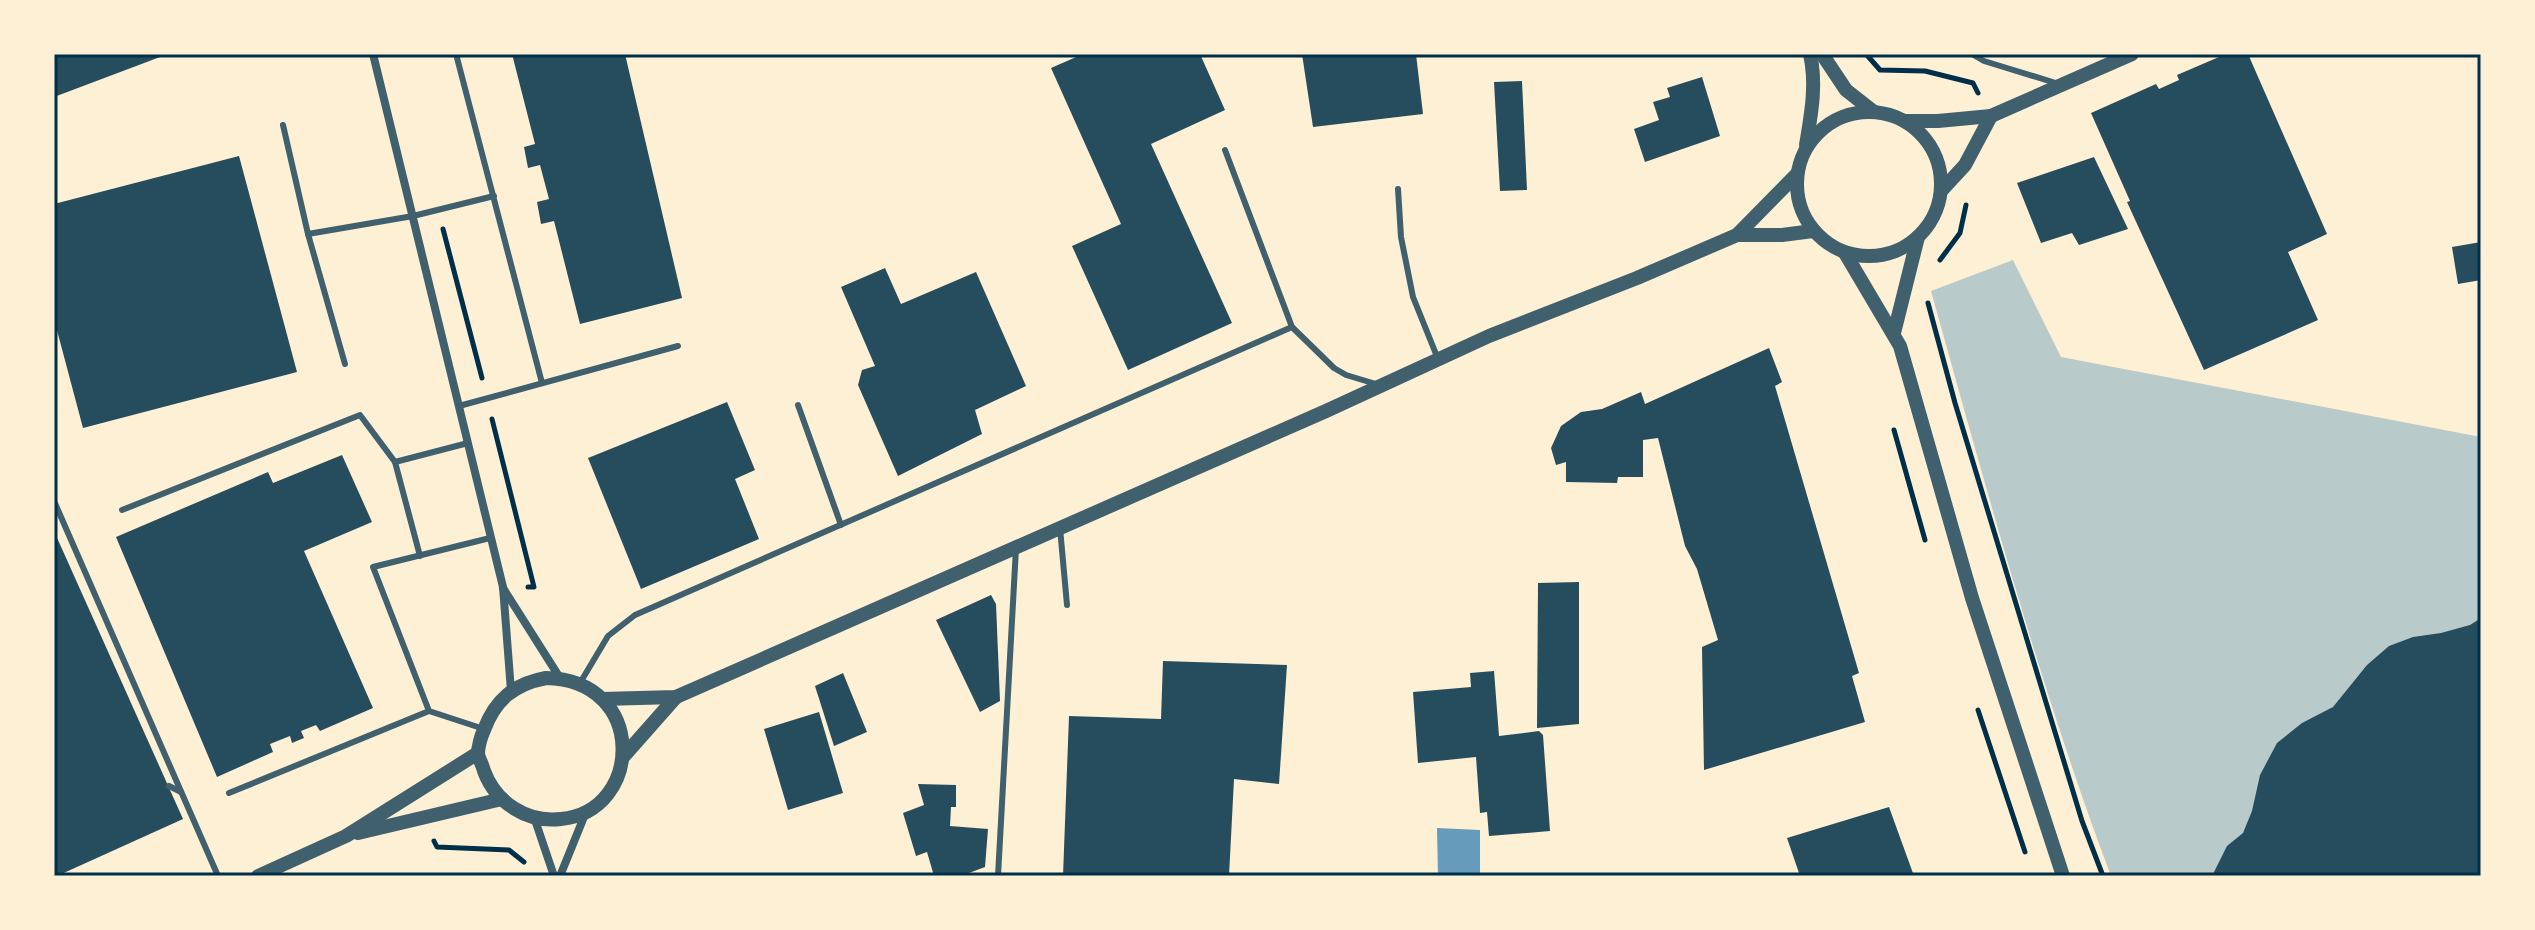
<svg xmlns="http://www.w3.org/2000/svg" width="2535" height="930" viewBox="0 0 2535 930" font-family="Arial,sans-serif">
	<rect width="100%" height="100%" fill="#fdf0d5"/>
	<path fill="#b9caca" d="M 2013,260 L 2061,357 L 2481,437 L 2481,876 L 2111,876 C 2039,685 1986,487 1931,291 Z"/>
	<polygon fill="#669bbc" points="1437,828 1480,830 1480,876 1438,876"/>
	<g fill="#264d5e">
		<polygon points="54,54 168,54 54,97"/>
		<polygon points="512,54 625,54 682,298 580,324 554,221 541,224 537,202 549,199 540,165 528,168 524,147 535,144"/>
		<polygon points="1083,54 1200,54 1225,110 1151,144 1232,323 1128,370 1072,246 1121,224 1051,68"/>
		<polygon points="1302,54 1416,54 1423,114 1313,127"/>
		<polygon points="2226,54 2248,54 2327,234 2288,252 2318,320 2204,370 2127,202 2130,201 2091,113 2156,84 2159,89 2179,80 2177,75"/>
		<polygon points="1702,77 1720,136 1645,162 1634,129 1659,120 1653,102 1670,97 1667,88"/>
		<polygon points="1522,81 1527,190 1500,191 1494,82"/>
		<polygon points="239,156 297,372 83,428 54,319 54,204"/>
		<polygon points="2094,157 2128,229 2079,245 2072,233 2041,243 2017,183"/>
		<polygon points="2481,242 2481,280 2458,284 2452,247"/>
		<polygon points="885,268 901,304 976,272 1026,386 975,410 982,434 898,476 858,385 862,370 875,366 841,287"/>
		<polygon points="1769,348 1782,382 1775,386 1859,673 1852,676 1865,722 1704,770 1702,647 1718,640 1697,569 1685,546 1658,438 1643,440 1643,477 1618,477 1617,483 1566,482 1566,462 1556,465 1551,448 1561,426 1581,412 1602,409 1641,392 1645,404"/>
		<polygon points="727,402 755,470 735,479 759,539 641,589 588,458"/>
		<polygon points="342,455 372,522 304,551 373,708 320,731 316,725 301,731 304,738 292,743 290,736 270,744 273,752 217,777 116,537 268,472 273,483"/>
		<polygon points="54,531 183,819 57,876 54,876"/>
		<polygon points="1579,582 1579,724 1537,728 1538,583"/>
		<polygon points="991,595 996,604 1000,701 980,712 936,620"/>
		<polygon points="2481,618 2481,876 2212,876 2227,846 2243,833 2252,811 2260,775 2277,743 2302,723 2333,707 2367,665 2389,646 2413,637 2441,633 2470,625"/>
		<polygon points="1163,661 1287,665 1279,784 1234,779 1229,876 1063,876 1069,716 1161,719"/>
		<polygon points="1494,671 1499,736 1539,731 1543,735 1550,831 1489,836 1487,812 1480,813 1476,757 1418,763 1413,692 1471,687 1470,673"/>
		<polygon points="843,673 867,732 834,746 815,686"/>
		<polygon points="819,712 843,793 788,810 764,729"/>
		<polygon points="918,784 956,785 956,807 951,807 950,826 988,829 985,867 961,876 934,876 927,852 916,856 903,813 924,805"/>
		<polygon points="1889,807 1914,876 1800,876 1787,838"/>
	</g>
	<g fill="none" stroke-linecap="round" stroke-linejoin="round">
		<g stroke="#003049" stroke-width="5">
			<polyline points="1866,54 1880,70 1925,71 1973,83 1978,93"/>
			<polyline points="443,229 482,378"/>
			<polyline points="1940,260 1960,233 1966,205"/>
			<polyline points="1928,303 1955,403 2082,821 2103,876"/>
			<polyline points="492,419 534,587 528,587"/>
			<polyline points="1894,430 1925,540"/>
			<polyline points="1978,710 2025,852"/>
			<polyline points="434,841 437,847 509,850 524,862"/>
		</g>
		<g stroke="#3f606c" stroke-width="6">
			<polyline points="456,54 542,383"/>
			<polyline points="1972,54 1984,61 2059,84"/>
			<polyline points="283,125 308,234"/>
			<polyline points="1225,150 1292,327 1334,368 1346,375 1376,384"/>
			<polyline points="1398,189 1401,237 1413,297 1438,359"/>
			<polyline points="345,364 308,234 413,216 494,196"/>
			<polyline points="798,405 841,525"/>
			<polyline points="459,406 678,346"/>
			<polyline points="54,501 218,876"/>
			<polyline points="122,510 360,415 395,462"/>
			<polyline points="1060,528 1067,605"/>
			<polyline points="420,556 395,462 468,443"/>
			<polyline points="580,683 608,636 635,615 1292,327"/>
			<polyline points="484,729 429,711 373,567 490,538"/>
			<polyline points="169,786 181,792"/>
			<polyline points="229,793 429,711"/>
			<polyline points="998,876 1016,548"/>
		</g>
		<g stroke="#3f606c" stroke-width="8">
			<polyline points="373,54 503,587 511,691"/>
			<polyline points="503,588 560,678"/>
			<polyline points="534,817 554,876"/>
			<polyline points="560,876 586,812"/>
		</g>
		<g stroke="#3f606c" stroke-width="14">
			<polyline points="1822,54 1846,90 1874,112"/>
			<circle cx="1869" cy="184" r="72"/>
			<polyline points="1905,121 1938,121 1991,116 2132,54"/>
			<path d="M 1806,145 C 1811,115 1817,85 1810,54"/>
			<polyline points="1941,191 1965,165 1991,116"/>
			<polyline points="1737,235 1782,235 1813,231"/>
			<polyline points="1845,253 1900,346 1972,598 2063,876"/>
			<polyline points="1894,333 1918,237"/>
			<path d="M 546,678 C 648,680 643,812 561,819 C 527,823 496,803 484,771 C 483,766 479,759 478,754 C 478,747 481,736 484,730 C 495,700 514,684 546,678 Z"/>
			<polyline points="602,699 676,697 1326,411 1489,336 1637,278 1737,235 1797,174"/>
			<polyline points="623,757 676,697"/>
			<polyline points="358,833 502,799"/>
			<polyline points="258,876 346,836 478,753"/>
		</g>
	</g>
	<rect width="2535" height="930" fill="none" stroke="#fdf0d5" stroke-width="112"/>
	<rect x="56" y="56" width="2423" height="818" fill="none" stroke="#003049" stroke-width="3"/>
</svg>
